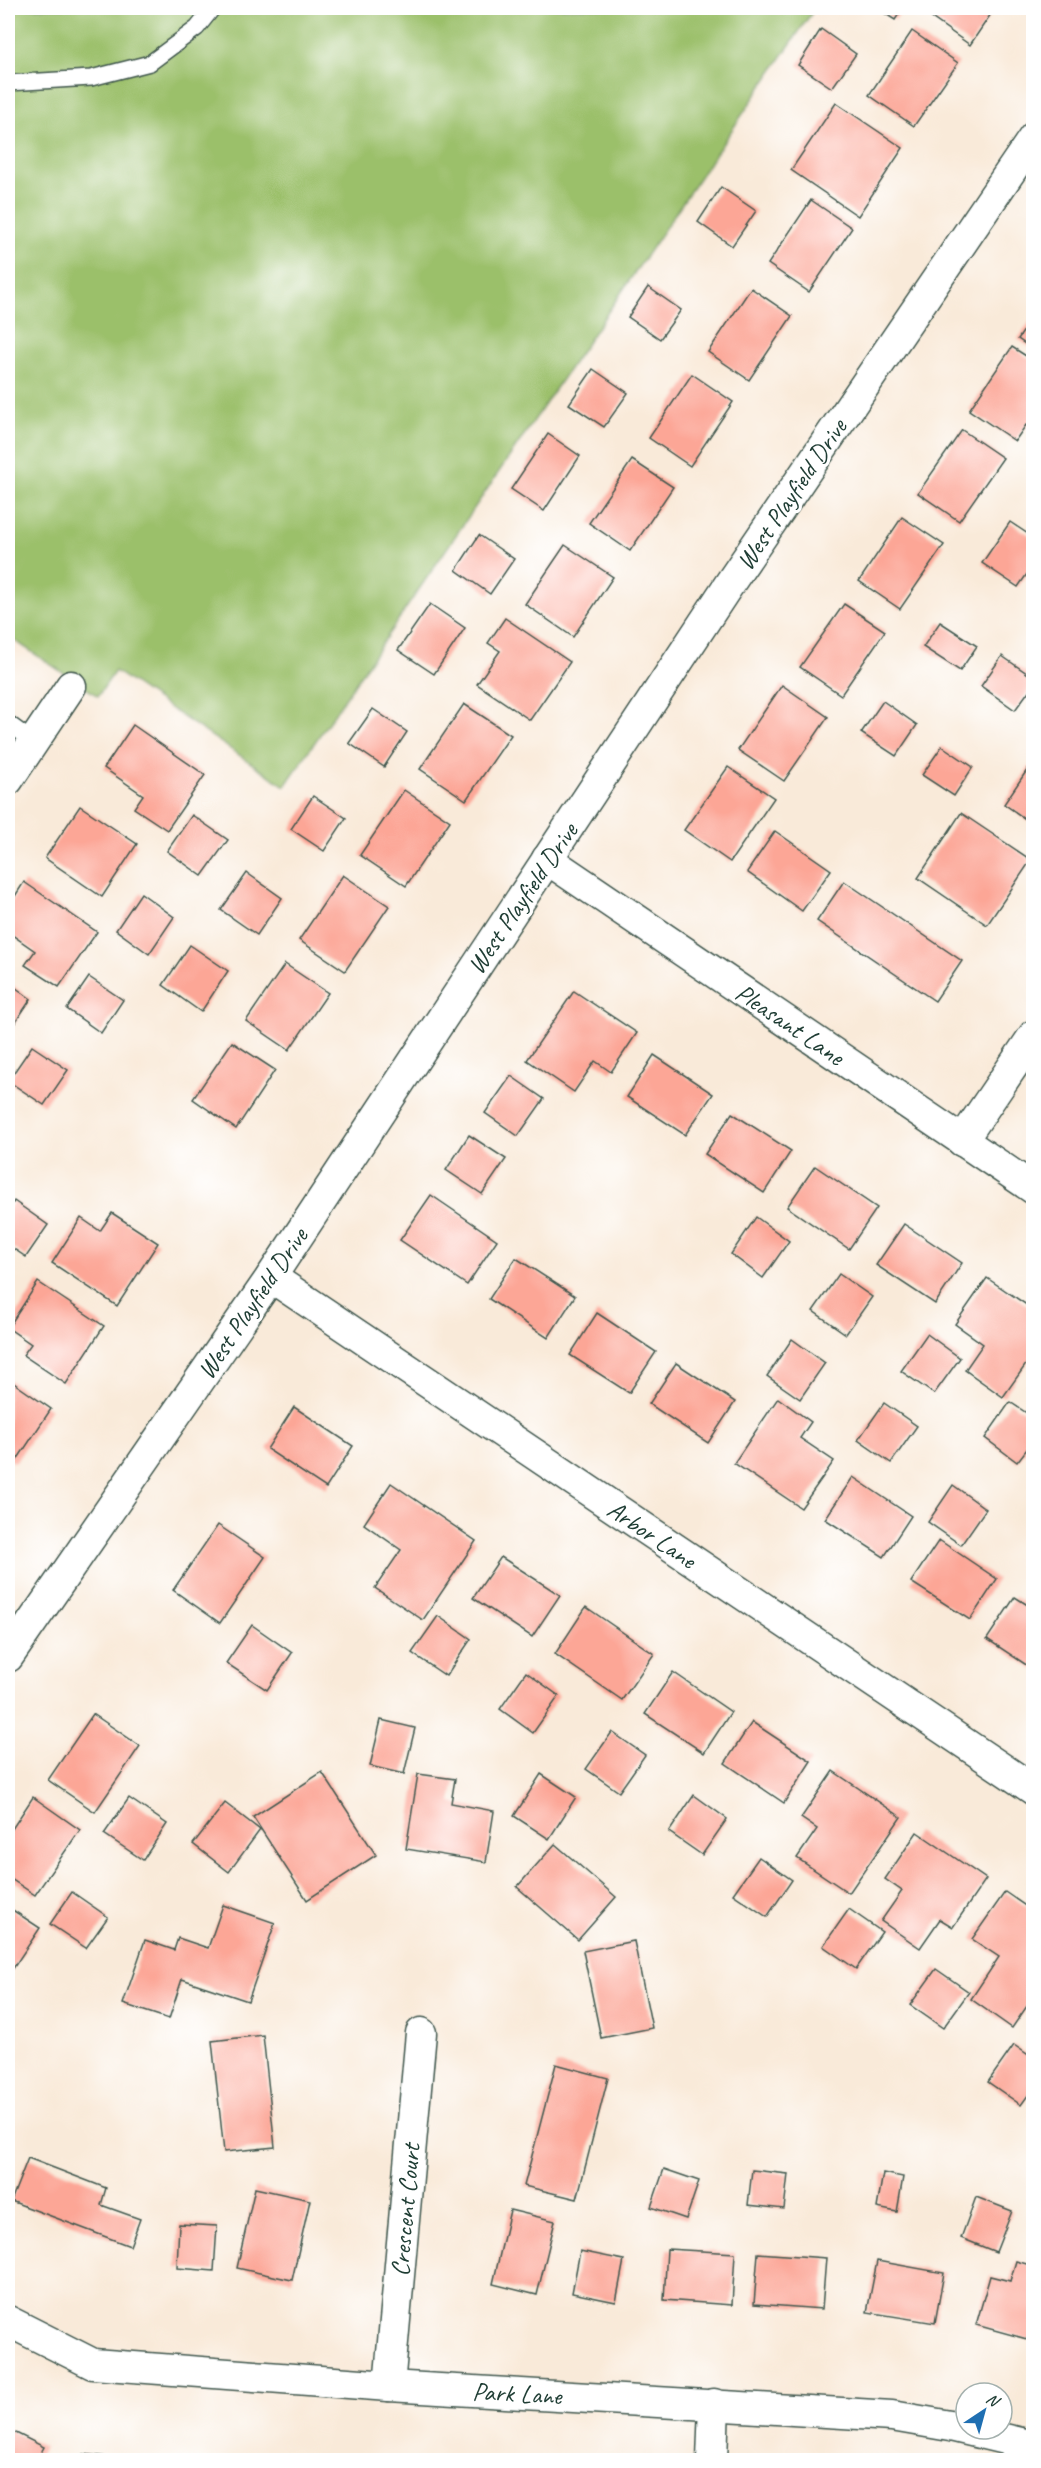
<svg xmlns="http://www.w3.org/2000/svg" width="1041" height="2468" viewBox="0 0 1041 2468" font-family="Caveat,sans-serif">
	<rect width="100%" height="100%" fill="#fff"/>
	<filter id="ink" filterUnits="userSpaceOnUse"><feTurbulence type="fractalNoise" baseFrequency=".0167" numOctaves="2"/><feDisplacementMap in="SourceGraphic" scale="12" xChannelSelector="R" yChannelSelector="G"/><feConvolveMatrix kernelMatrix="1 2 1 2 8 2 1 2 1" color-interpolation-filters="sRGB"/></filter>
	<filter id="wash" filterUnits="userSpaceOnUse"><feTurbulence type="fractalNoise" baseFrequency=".008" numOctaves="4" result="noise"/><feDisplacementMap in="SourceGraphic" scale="24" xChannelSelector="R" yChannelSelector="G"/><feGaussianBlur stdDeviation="1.35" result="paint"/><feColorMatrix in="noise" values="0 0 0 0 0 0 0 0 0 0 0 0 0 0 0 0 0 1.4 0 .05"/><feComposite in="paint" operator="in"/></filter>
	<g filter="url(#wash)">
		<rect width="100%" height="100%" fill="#f9ead9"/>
		<polygon fill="#9bc06b" stroke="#5d7e50" stroke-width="1.5" points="8,8 815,8 285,786 115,671 98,696 8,636"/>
		<g id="blocks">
			<g fill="#fca696">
				<polygon points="876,8 903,8 895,20"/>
				<polygon points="935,8 995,8 970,45 929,16"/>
				<polygon points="821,29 856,54 832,88 798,65"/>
				<polygon points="912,31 958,63 914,126 869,95"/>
				<polygon points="836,103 903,148 858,216 791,170"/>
				<polygon points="721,187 756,211 732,246 698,222"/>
				<polygon points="811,200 852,228 809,292 768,264"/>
				<polygon points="648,287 681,310 660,339 628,317"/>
				<polygon points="751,288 792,316 749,380 708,352"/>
				<polygon points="1034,316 1034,350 1018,339"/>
				<polygon points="1012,347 1034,361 1034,430 1026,425 1015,441 969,410"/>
				<polygon points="593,369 628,393 604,427 569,404"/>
				<polygon points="692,374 733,402 690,466 649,438"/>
				<polygon points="962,430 1003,458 959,521 918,493"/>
				<polygon points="548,434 580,456 544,511 511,489"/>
				<polygon points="632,460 673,487 630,551 589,523"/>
				<polygon points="902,517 944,545 900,609 859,581"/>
				<polygon points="1010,522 1034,538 1034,564 1018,587 982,563"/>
				<polygon points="479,535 514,559 490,594 456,570"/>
				<polygon points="565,545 613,577 573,637 525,604"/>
				<polygon points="430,604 465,628 434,674 398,650"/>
				<polygon points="844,604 885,631 841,695 800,667"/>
				<polygon points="505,618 570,662 530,720 477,684 500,651 488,643"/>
				<polygon points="940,622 977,646 960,671 923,647"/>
				<polygon points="1002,656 1034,678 1034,684 1015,710 981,686"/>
				<polygon points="782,685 828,717 784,781 738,750"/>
				<polygon points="883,701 917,725 896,756 861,733"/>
				<polygon points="464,704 511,735 466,800 420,769"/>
				<polygon points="373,709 407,732 384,767 349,743"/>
				<polygon points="133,725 205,775 167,830 134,808 143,795 104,768"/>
				<polygon points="942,746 973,767 954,796 922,775"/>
				<polygon points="1034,760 1034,825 1004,804"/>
				<polygon points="728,767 774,798 730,862 684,830"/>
				<polygon points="404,790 450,821 406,886 360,855"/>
				<polygon points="313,796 346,818 324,851 291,829"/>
				<polygon points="80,806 137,844 102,897 45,858"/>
				<polygon points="961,813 1031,860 987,925 918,878"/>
				<polygon points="192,815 228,840 202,876 167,851"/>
				<polygon points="775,831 831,870 802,911 747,872"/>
				<polygon points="247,873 282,898 257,935 221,910"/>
				<polygon points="343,875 389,906 345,971 299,940"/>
				<polygon points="844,881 962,961 935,1001 817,921"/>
				<polygon points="24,882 97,932 59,987 25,965 35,951 8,932 8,907"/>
				<polygon points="141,893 174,917 149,954 116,930"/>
				<polygon points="190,945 228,971 201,1012 163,985"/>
				<polygon points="285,964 328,993 289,1050 246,1021"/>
				<polygon points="89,977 123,1000 101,1033 67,1009"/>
				<polygon points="8,982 31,999 8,1033"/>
				<polygon points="574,991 637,1033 611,1072 595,1061 574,1092 527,1060"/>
				<polygon points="232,1042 275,1070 236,1129 193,1099"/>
				<polygon points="32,1046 68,1070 44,1105 8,1081"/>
				<polygon points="654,1055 713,1094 685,1135 627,1097"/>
				<polygon points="511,1076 544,1099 518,1136 485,1113"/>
				<polygon points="732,1113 791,1151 764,1193 705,1154"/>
				<polygon points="469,1135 506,1159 482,1194 446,1170"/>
				<polygon points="815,1166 877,1208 849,1249 787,1207"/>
				<polygon points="431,1195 497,1240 467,1285 400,1240"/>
				<polygon points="14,1201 48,1225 26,1257 8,1245 8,1211"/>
				<polygon points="112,1213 158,1243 117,1306 52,1263 81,1218 100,1231"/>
				<polygon points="756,1217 789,1241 763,1278 731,1254"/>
				<polygon points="904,1224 962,1263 935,1304 876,1265"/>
				<polygon points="516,1258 575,1296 548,1338 489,1299"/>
				<polygon points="839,1274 872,1297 846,1334 813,1311"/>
				<polygon points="987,1278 1034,1310 1034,1353 1003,1397 965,1370 983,1344 955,1324"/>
				<polygon points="38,1282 104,1326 66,1384 23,1355 31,1344 8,1328"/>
				<polygon points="597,1313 656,1352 629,1393 570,1355"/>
				<polygon points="927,1334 960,1358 934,1394 901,1371"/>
				<polygon points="792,1339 825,1363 800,1399 767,1376"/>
				<polygon points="676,1363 735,1402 708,1443 649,1404"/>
				<polygon points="8,1379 51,1409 15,1463 8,1459"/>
				<polygon points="778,1398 811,1422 800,1438 834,1461 801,1508 734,1463"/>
				<polygon points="1010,1402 1034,1418 1034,1440 1017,1462 985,1438"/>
				<polygon points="884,1403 917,1426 891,1463 858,1440"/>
				<polygon points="294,1407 353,1446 326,1488 267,1449"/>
				<polygon points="853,1477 911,1516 884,1557 825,1519"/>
				<polygon points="391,1483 476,1541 423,1620 375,1588 401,1550 364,1524"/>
				<polygon points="953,1485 986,1509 961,1545 928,1522"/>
				<polygon points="218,1525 265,1557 220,1623 173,1590"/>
				<polygon points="939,1540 997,1579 970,1620 911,1582"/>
				<polygon points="501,1557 560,1595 532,1637 473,1598"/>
				<polygon points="1015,1597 1034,1609 1034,1670 987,1639"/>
				<polygon points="586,1607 654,1654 622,1700 555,1654"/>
				<polygon points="438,1616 471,1639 446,1676 412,1653"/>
				<polygon points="252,1625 292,1653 267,1690 226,1663"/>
				<polygon points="526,1672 559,1696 533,1733 500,1709"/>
				<polygon points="673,1672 731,1712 704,1753 645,1714"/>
				<polygon points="93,1714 140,1746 95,1812 48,1780"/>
				<polygon points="381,1720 415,1728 404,1774 370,1766"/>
				<polygon points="752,1722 811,1761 784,1803 725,1763"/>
				<polygon points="612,1732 645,1755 619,1792 586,1769"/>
				<polygon points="833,1771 901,1817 849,1893 797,1858 817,1829 801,1818"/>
				<polygon points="322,1772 376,1855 307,1900 253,1817"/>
				<polygon points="418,1774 455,1779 451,1803 494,1811 486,1862 406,1849"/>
				<polygon points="541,1774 576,1797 549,1839 514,1816"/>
				<polygon points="694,1795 727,1819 702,1855 669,1832"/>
				<polygon points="33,1797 80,1830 35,1895 8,1877 8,1835"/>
				<polygon points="129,1798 167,1824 143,1860 104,1834"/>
				<polygon points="225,1803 260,1830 229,1872 193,1844"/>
				<polygon points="917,1832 986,1879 953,1927 940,1919 920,1948 881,1921 902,1891 885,1879"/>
				<polygon points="555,1844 616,1897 578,1940 517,1887"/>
				<polygon points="759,1857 792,1880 767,1917 733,1894"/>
				<polygon points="72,1892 108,1917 86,1948 50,1924"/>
				<polygon points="1005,1892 1034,1912 1034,1996 1012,2028 971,1999 999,1957 972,1939"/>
				<polygon points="223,1905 275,1923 248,2001 182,1979 169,2019 123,2004 145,1940 174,1950 178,1938 208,1948"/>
				<polygon points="8,1907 40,1928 8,1976"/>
				<polygon points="849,1909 882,1932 856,1969 823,1946"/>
				<polygon points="634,1941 652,2028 601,2038 583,1951"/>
				<polygon points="936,1969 969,1992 943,2028 910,2005"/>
				<polygon points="263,2035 275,2147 224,2152 212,2041"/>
				<polygon points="1014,2045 1034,2059 1034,2087 1021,2105 988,2082"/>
				<polygon points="556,2064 608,2078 577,2199 524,2186"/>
				<polygon points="28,2158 106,2188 101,2205 140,2219 130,2246 11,2201"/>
				<polygon points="664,2169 699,2181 686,2219 651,2207"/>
				<polygon points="752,2170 788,2174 784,2209 748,2205"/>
				<polygon points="883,2173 903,2177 897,2212 877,2208"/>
				<polygon points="255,2188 310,2200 292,2280 237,2268"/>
				<polygon points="976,2197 1012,2211 996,2252 961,2238"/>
				<polygon points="510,2210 555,2221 537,2295 493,2284"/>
				<polygon points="179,2224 217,2226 214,2271 177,2268"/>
				<polygon points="667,2249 735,2253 732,2305 664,2300"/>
				<polygon points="580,2251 624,2260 616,2302 572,2293"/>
				<polygon points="758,2253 826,2258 822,2309 754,2304"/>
				<polygon points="877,2261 944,2273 935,2323 867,2312"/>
				<polygon points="1016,2261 1034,2266 1034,2341 976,2325 990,2276 1010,2281"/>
				<polygon points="8,2429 44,2447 37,2460 8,2460"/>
				<polygon points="83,2454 124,2459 123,2460 83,2460"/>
			</g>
		</g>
	</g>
	<g filter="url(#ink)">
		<use href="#blocks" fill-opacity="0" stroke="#40574d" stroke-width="1.5"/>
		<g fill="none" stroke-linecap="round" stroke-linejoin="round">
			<g stroke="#40574d" stroke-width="18">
				<g id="service">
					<polyline points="8,83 91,78 150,63 197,28 213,8"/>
					<polyline points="8,723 34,742"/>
				</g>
			</g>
			<g stroke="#40574d" stroke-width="33">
				<g id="minor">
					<polyline points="8,780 71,686"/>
					<polyline points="547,859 1034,1189"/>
					<polyline points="962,1141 1034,1035"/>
					<polyline points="271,1277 1034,1790"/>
					<polyline points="8,1657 271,1277 730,583 1034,137"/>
					<polyline points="8,2321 93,2364 389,2386 892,2416 950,2426 1034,2446"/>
					<polyline points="389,2386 421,2033"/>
					<polyline points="712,2460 714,2404"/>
				</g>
			</g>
			<use href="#service" stroke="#fff" stroke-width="15"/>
			<use href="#minor" stroke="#fff" stroke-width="30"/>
		</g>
	</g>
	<g text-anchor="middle" stroke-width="6" stroke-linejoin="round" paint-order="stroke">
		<g font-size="26" fill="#1f3d34" stroke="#fff">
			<text transform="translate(791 494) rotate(-56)" y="9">West Playfield Drive</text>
			<text transform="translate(522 898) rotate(-56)" y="9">West Playfield Drive</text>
			<text transform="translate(790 1024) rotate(34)" y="9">Pleasant Lane</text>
			<text transform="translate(252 1303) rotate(-56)" y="9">West Playfield Drive</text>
			<text transform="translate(652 1534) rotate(34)" y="9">Arbor Lane</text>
			<text transform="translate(405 2210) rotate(-85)" y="9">Crescent Court</text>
			<text transform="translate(517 2393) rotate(3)" y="9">Park Lane</text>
		</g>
	</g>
	<rect width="1041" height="2468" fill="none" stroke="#fff" stroke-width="30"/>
	<g transform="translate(984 2411) rotate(36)"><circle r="28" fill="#ffffff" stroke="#a5b1ae" stroke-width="1.5"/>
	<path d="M0-4.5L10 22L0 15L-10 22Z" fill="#1f6fb2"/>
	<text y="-9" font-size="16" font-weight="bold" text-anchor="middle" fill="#1f3d34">N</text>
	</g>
</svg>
